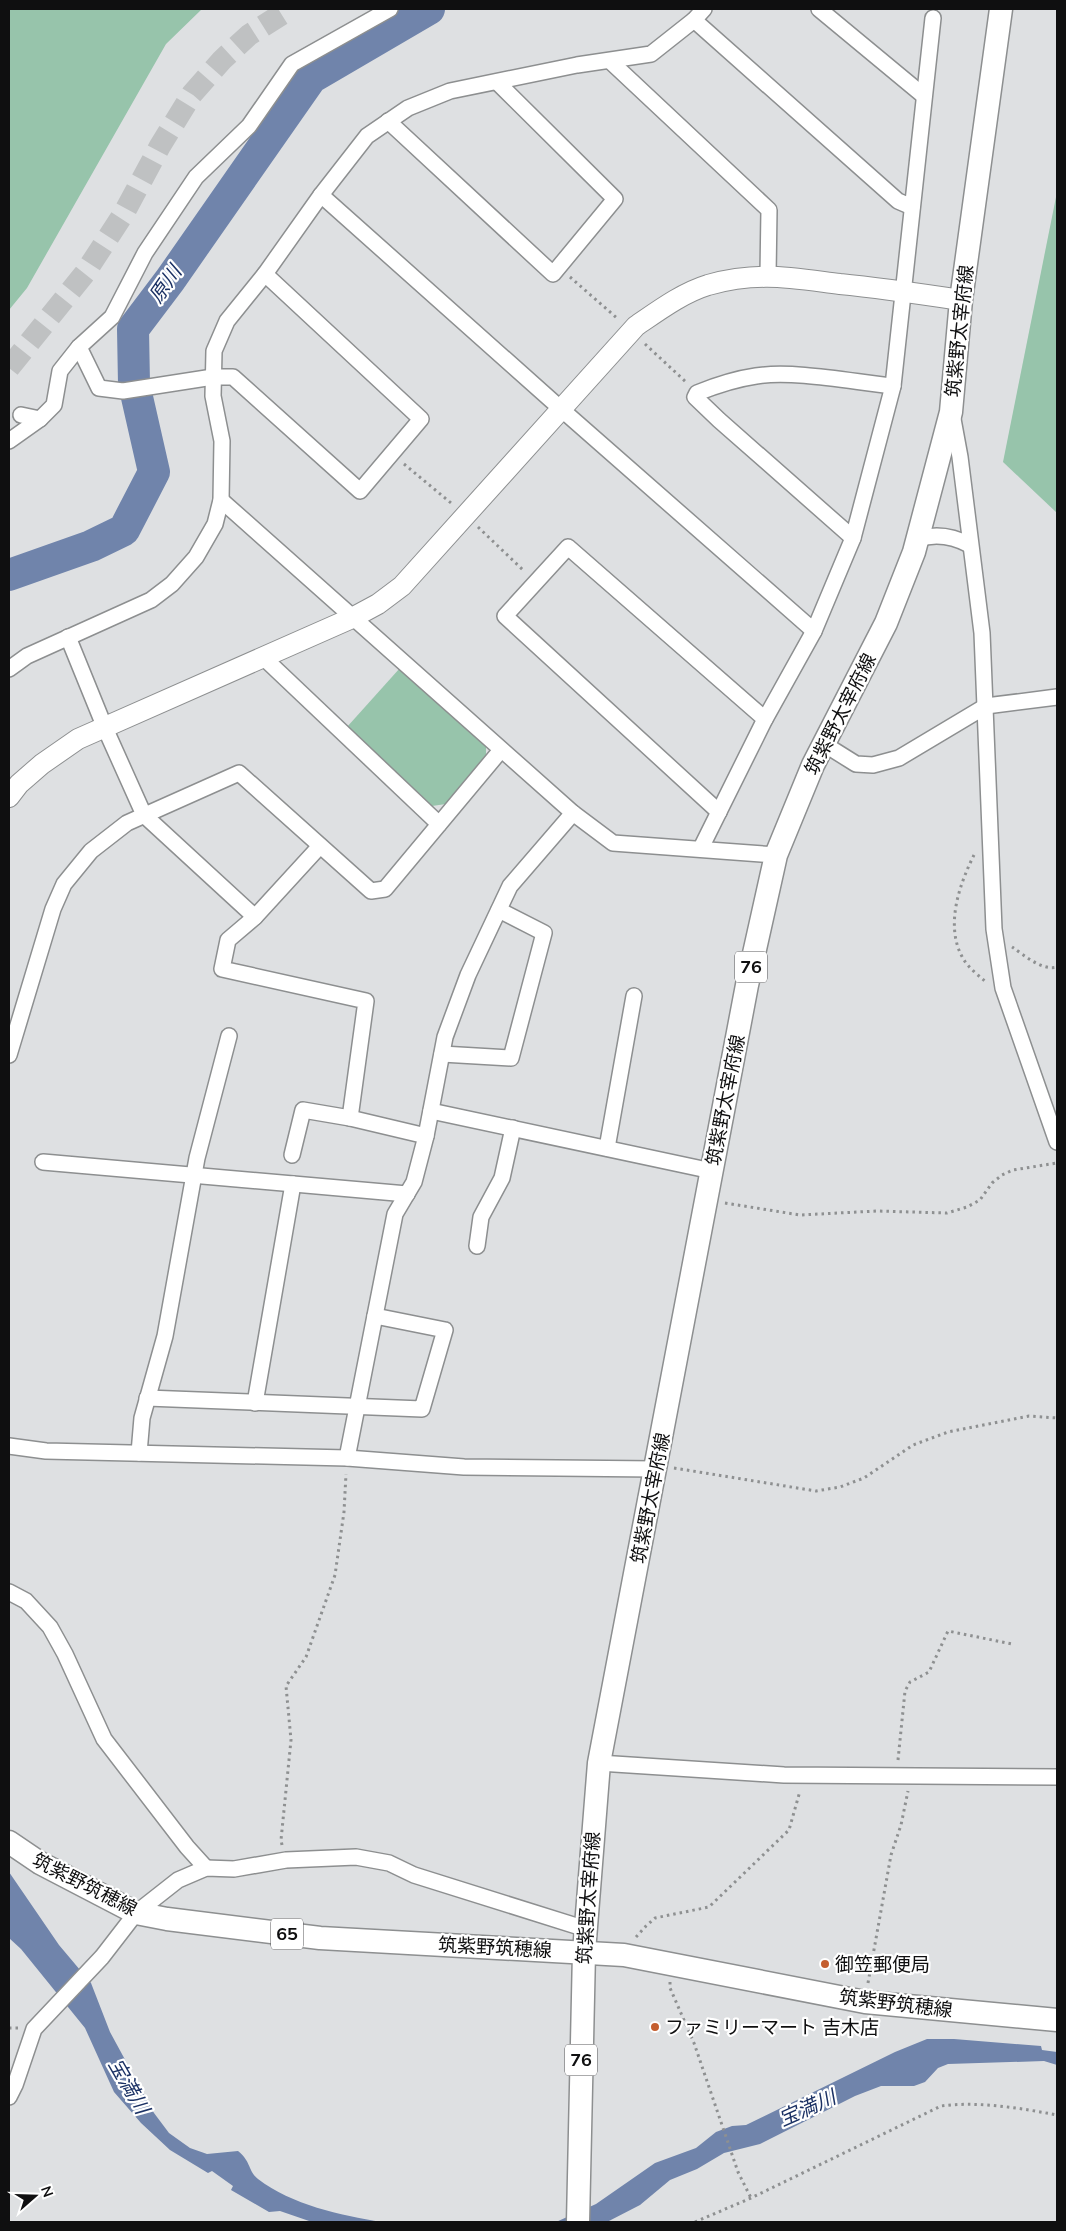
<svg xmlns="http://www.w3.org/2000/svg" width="1066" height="2231" viewBox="0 0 1066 2231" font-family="Mulish,'Noto Sans JP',sans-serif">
	<rect width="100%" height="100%" fill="#dee0e2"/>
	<g fill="#97c4ab">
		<polygon points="9,9 202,9 166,44 27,288 9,310"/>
		<polygon points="1057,192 1057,513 1003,462"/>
		<polygon points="400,668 486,745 486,759 446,804 432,806 347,727"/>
	</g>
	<g fill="#7084ab">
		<path d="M 9,1872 L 59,1945 L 91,1983 L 110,2032 L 154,2113 L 169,2133 L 190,2148 L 207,2154 L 238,2151 C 251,2161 248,2171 258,2179 C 292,2205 340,2215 382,2222 L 312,2222 L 280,2211 L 269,2212 L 231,2190 L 233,2186 L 212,2171 L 208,2173 L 170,2150 L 141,2123 L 114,2092 L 85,2028 L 21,1949 L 9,1938 Z"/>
		<polygon points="927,2039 954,2039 1041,2046 1042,2050 1057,2052 1057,2065 1044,2061 948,2064 938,2068 925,2082 914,2086 881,2086 855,2096 760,2144 724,2153 697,2169 670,2180 640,2205 607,2222 556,2222 596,2204 655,2163 696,2148 716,2132 732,2126 746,2125 895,2052"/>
	</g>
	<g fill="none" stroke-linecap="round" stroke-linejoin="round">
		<polyline stroke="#7084ab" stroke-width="32" points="9,575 91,546 124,530 154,472 134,384 133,329 170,280 311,78 429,9"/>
		<polyline stroke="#bfc1c2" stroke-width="22" stroke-dasharray="22 11" stroke-linecap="butt" points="9,368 85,273 124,213 160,146 192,94 222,60 249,35 290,9"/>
		<g stroke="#8d8f90" stroke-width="18">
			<g id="street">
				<polyline points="819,9 924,96"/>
				<polyline points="694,20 898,201 912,207"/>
				<polyline points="610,61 769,210 768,275"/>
				<polyline points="388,121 553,274 615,199 497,82"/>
				<polyline points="321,195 560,408 814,631"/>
				<polyline points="79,347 99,388 123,391 213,377 233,377 360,491 421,419 265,274"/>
				<polyline points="21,415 40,419"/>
				<polyline points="953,419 960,457 982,633 994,929 1003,988 1057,1142"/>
				<polyline points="9,441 40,419 54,405 60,371 79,347 112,317 145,253 196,177 249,126 292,64 390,9"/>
				<polyline points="221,500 573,813 613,843 776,855"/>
				<path d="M 853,538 L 719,420 L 695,397 L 697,393 C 717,385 735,379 756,376 C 794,370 853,382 893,386"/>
				<path d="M 918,539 C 936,533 953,536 970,545"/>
				<polyline points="68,637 105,728 144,815 255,917 320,846"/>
				<polyline points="264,658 439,824"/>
				<polyline points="9,669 27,656 151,600 172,584 196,557 215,524 221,500 222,441 213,396 214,351 227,321 265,274 321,195 367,136 408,108 450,91 577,65 651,54 694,20 704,9"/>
				<polyline points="824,744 856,764 873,765 899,758 986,706 1057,697"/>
				<polyline points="719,812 505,616 568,547 765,719"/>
				<polyline points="701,848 765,719 814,631 853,538 893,386 933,18"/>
				<polyline points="255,917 228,940 222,969 366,1001 350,1118"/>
				<polyline points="442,1054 511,1058 544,933 499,910"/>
				<polyline points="9,1055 53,909 64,884 91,851 127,823 239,773 371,891 385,889 501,750"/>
				<polyline points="431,1111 712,1171"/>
				<polyline points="607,1148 634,996"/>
				<polyline points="292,1155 303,1110 350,1118 426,1136"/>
				<polyline points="43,1162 407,1194"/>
				<polyline points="477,1246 481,1217 502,1178 513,1128"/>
				<polyline points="147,1398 422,1409 445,1330 375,1316"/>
				<polyline points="255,1403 293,1184"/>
				<polyline points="9,1446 46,1451 347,1458 464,1467 656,1469"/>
				<polyline points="139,1453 142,1418 165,1336 197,1158 229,1036"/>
				<polyline points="347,1458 395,1214 414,1182 426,1136 445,1037 468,975 510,886 573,813"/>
				<polyline points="9,1592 26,1601 50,1627 65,1654 104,1739 187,1847 206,1868"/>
				<polyline points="599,1763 784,1775 1057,1777"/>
				<polyline points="9,2097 15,2085 34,2029 102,1957 136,1913 178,1880 206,1868 234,1869 286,1860 356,1857 389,1863 414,1875 586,1929"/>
			</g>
		</g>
		<g stroke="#8d8f90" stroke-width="22">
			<path id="secondary" d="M 9,797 L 19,784 L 42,764 L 78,739 L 352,618 L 378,604 L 402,586 L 636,326 C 658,311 682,293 708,285 C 758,271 791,278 840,284 C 881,288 921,294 961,300"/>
		</g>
		<g stroke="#8d8f90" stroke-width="25">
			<g id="primary">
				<polyline points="9,1842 40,1863 136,1913 167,1919 320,1938 624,1955 865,2002 1057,2020"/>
				<polyline points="578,2222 584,1952 599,1763 747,985 776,855 813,765 886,623 914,552 951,412 961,300 1001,9"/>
			</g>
		</g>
		<g stroke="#8e9091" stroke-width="3" stroke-dasharray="2.5 4" stroke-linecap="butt">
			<polyline points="570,277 618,319"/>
			<polyline points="645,344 686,382"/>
			<polyline points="404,464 451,503"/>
			<polyline points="478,527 524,571"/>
			<path d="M 974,855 C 959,885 944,928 964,960 C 969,968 979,976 986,982"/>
			<path d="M 1012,947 C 1024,955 1042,971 1057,967"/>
			<polyline points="725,1203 800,1215 877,1211 947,1213 967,1207 980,1200 992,1183 1002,1175 1013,1170 1057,1163"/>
			<polyline points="674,1468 816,1491 840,1487 864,1478 913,1445 948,1432 1029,1416 1057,1418"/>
			<polyline points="898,1760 905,1691 910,1682 929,1672 948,1631 1012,1644"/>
			<polyline points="282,1845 281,1840 291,1740 286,1686 306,1657 335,1575 344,1512 346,1474"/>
			<polyline points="636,1937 646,1926 655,1918 709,1907 789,1830 800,1791"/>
			<polyline points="670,1982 670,1988 694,2043 738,2172 751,2198"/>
			<polyline points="868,1983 891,1855 901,1825 908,1791"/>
			<polyline points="9,2028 18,2028"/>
			<path d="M 695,2222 L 751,2198 L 941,2106 C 978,2101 1020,2108 1057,2115"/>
		</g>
		<use href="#street" stroke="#fff" stroke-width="15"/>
		<use href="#secondary" stroke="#fff" stroke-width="20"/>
		<use href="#primary" stroke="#fff" stroke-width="22"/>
	</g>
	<g fill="#c45e2f" stroke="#fff" stroke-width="2">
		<circle cx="825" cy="1964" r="5"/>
		<circle cx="655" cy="2027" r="5"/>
	</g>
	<g text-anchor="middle" stroke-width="4.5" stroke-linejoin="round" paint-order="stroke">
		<g fill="#fff" stroke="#575758" stroke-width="1">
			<rect x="735" y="951.5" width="32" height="31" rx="4"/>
			<rect x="271" y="1918.5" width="32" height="31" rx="4"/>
			<rect x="565" y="2044.5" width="32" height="31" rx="4"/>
		</g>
		<g font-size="18" font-weight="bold" fill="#0f0f10">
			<text x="751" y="973">76</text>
			<text x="287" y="1940">65</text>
			<text x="581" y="2066">76</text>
		</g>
		<g font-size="19" fill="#0f0f10" stroke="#fff">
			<text transform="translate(959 331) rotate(-84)" y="7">筑紫野太宰府線</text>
			<text transform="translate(840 714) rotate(-63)" y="7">筑紫野太宰府線</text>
			<text transform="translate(725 1100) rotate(-79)" y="7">筑紫野太宰府線</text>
			<text transform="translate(650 1498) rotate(-79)" y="7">筑紫野太宰府線</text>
			<text transform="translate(85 1884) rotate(27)" y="7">筑紫野筑穂線</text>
			<text transform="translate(588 1898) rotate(-86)" y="7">筑紫野太宰府線</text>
			<text transform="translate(495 1947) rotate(3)" y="7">筑紫野筑穂線</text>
			<text transform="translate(896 2003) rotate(7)" y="7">筑紫野筑穂線</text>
		</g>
		<g font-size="19" fill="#0f0f10" stroke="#fff" text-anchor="start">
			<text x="835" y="1971">御笠郵便局</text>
			<text x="665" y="2034">ファミリーマート 吉木店</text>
		</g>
		<g font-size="20" font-style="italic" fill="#1b3164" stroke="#fff">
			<text transform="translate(165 284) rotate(-55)" y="7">原川</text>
			<text transform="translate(129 2086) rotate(60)" y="7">宝満川</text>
			<text transform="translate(807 2108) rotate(-24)" y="7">宝満川</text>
		</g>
	</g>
	<rect width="1066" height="2231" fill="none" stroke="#0f0f10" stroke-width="20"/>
	<g transform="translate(35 2196) rotate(70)" stroke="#ffffff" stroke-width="4" paint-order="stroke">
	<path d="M0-4L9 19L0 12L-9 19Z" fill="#0f0f10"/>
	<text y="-8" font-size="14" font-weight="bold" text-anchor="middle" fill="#0f0f10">N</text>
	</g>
</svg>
